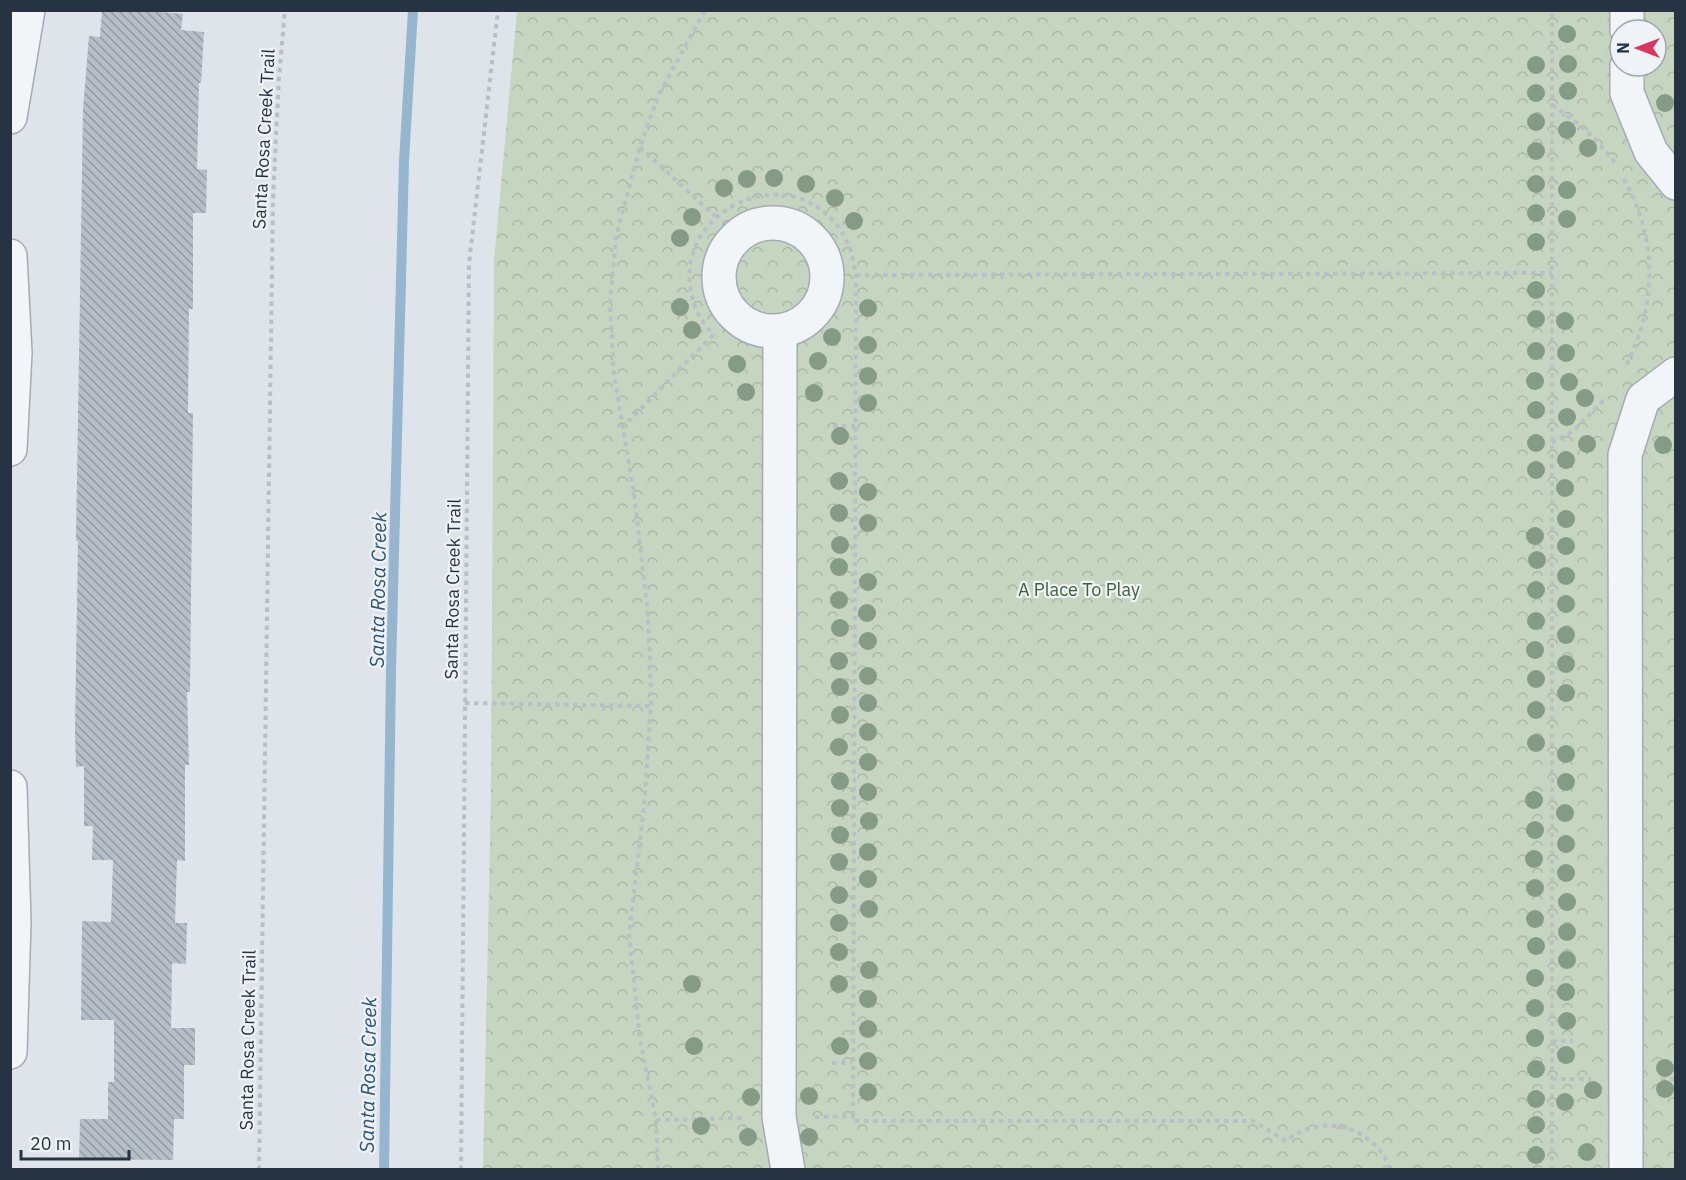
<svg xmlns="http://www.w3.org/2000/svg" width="1686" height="1180" viewBox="0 0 1686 1180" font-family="'IBM Plex Sans',sans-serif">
	<defs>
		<pattern id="forest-crowns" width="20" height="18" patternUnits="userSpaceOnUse" patternTransform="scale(1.5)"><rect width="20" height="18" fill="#c6d5bf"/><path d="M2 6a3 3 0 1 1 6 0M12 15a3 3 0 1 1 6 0" fill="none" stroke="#aab7a5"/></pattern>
		<pattern id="building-back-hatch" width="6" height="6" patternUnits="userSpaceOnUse" patternTransform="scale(1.5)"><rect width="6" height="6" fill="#b6bec8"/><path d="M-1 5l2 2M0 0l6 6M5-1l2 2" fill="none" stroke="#949ba4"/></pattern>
	</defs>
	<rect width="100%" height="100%" fill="#dfe4ea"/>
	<path fill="url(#forest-crowns)" fill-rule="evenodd" d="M 517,11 L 1675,11 L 1675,1169 L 483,1170 L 491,792 L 494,261 ZM 1620,30 L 1656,30 L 1656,66 L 1620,66 Z"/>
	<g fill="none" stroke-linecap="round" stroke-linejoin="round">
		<polyline stroke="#96b5ce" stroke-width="10" points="384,1170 391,671 404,161 413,10"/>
	</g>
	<polygon fill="url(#building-back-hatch)" points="102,10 139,10 183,14 181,30 204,32 201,83 199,83 197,169 207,170 206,213 193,213 193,309 189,309 188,413 193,413 190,692 187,692 189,765 185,765 185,861 177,860 175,923 187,923 186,964 172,963 171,1028 195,1028 195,1065 184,1065 184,1119 174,1119 173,1160 79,1159 80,1119 108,1119 108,1082 114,1082 114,1020 81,1020 82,921 111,922 113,860 92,860 93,826 84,826 84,766 76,767 75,730 78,541 76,541 83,109 89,36 100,37"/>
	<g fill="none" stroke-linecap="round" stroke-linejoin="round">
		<g stroke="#a4abb5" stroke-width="36">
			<g id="minor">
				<polyline points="1627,10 1627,30"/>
				<polyline points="1627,66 1627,93 1651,152 1676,183"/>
				<polyline points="10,117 28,10"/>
				<circle cx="773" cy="277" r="54"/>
				<polyline points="10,256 15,353 10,449"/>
				<polyline points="780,331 779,1117 788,1170"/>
				<polyline points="10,787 14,922 10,1052"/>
				<polyline points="1626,1170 1625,455 1643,399 1676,374"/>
			</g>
		</g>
		<g stroke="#b9bfc5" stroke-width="4" stroke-dasharray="4.5 4.5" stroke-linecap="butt">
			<path d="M 1552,105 C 1580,124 1596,138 1616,164"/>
			<polyline points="640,147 716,217"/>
			<path d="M 1624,179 C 1658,241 1657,303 1626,366"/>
			<polyline points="856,275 1552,273"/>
			<polyline points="833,426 855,426"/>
			<path d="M 622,428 L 713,335 C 708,328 701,320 697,312 C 654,209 806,143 850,248 C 853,256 854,266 856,275 L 853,1116"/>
			<polyline points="1552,443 1573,431 1604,400"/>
			<polyline points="465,703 651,706"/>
			<polyline points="1552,1041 1573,1041"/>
			<polyline points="832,1063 852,1063"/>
			<polyline points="1552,1079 1591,1079"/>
			<polyline points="1661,1079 1676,1079"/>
			<path d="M 815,1117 L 853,1116 L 853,1121 L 1253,1121 L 1286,1141 C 1295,1134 1304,1129 1315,1127 C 1346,1120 1381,1139 1390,1170"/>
			<polyline points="656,1120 746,1118"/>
			<polyline points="259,1170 273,198 279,77 285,10"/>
			<polyline points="461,1170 469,264 498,10"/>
			<polyline points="658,1170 656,1120 640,1039 629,934 644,807 651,706 650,655 647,606 634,493 614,376 610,304 616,237 640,147 658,96 705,10"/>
			<polyline points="1552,1170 1552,10"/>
		</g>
		<use href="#minor" stroke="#f2f5f8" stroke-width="33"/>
	</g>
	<g fill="#869b85">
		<circle cx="1567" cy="34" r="9"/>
		<circle cx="1568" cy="64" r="9"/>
		<circle cx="1536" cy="65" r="9"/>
		<circle cx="1568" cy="91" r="9"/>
		<circle cx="1536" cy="93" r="9"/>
		<circle cx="1665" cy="103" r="9"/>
		<circle cx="1536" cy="122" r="9"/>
		<circle cx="1567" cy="130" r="9"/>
		<circle cx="1588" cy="148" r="9"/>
		<circle cx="1536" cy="151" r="9"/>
		<circle cx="774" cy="178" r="9"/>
		<circle cx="747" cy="179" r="9"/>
		<circle cx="806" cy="184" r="9"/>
		<circle cx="1536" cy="184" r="9"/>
		<circle cx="724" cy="188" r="9"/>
		<circle cx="1567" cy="190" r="9"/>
		<circle cx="835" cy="198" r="9"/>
		<circle cx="1536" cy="213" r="9"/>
		<circle cx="692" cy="217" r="9"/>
		<circle cx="1567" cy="219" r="9"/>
		<circle cx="854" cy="221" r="9"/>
		<circle cx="680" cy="238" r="9"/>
		<circle cx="1536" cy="242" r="9"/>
		<circle cx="1536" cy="290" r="9"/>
		<circle cx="680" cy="307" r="9"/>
		<circle cx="868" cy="308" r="9"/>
		<circle cx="1536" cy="319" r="9"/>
		<circle cx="1565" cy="321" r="9"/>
		<circle cx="692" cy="330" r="9"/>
		<circle cx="832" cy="337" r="9"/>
		<circle cx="868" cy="345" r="9"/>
		<circle cx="1536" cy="351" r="9"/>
		<circle cx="1566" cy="353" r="9"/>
		<circle cx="818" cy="361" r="9"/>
		<circle cx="737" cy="364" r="9"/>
		<circle cx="868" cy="376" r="9"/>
		<circle cx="1535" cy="381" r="9"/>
		<circle cx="1569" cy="382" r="9"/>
		<circle cx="746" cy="392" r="9"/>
		<circle cx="814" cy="393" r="9"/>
		<circle cx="1585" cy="398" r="9"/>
		<circle cx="868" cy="403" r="9"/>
		<circle cx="1536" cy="410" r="9"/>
		<circle cx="1567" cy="417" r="9"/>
		<circle cx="840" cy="436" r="9"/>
		<circle cx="1536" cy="443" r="9"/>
		<circle cx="1587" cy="444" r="9"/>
		<circle cx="1663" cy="445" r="9"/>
		<circle cx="1566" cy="460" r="9"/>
		<circle cx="1536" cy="470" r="9"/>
		<circle cx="839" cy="481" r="9"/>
		<circle cx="1565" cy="488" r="9"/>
		<circle cx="868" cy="492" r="9"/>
		<circle cx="839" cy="513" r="9"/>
		<circle cx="1566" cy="519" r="9"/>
		<circle cx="868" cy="523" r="9"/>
		<circle cx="1535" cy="536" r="9"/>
		<circle cx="840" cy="545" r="9"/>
		<circle cx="1566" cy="546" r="9"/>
		<circle cx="1537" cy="560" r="9"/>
		<circle cx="839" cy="567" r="9"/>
		<circle cx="1566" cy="576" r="9"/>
		<circle cx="868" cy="582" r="9"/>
		<circle cx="1536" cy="590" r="9"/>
		<circle cx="839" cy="600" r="9"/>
		<circle cx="1566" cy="604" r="9"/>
		<circle cx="867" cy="613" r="9"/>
		<circle cx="1536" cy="621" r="9"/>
		<circle cx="840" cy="628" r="9"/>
		<circle cx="1566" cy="635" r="9"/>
		<circle cx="868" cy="641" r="9"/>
		<circle cx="1535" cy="650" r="9"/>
		<circle cx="839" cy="661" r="9"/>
		<circle cx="1566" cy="664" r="9"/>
		<circle cx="868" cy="676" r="9"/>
		<circle cx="1536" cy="679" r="9"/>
		<circle cx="840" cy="687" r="9"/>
		<circle cx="1566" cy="693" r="9"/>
		<circle cx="868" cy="703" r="9"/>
		<circle cx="1536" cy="710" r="9"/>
		<circle cx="840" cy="715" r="9"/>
		<circle cx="868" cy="732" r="9"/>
		<circle cx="1536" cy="743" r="9"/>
		<circle cx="839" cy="747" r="9"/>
		<circle cx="1566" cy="754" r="9"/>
		<circle cx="868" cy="762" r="9"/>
		<circle cx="840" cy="781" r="9"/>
		<circle cx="1566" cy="782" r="9"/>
		<circle cx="868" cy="792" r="9"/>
		<circle cx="1534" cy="800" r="9"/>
		<circle cx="840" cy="808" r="9"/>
		<circle cx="1565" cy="813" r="9"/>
		<circle cx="869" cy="821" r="9"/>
		<circle cx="1535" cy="830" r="9"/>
		<circle cx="840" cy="835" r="9"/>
		<circle cx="1566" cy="844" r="9"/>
		<circle cx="868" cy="852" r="9"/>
		<circle cx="1534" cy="859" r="9"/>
		<circle cx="839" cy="862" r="9"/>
		<circle cx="1566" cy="873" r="9"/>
		<circle cx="868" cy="879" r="9"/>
		<circle cx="1535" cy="888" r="9"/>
		<circle cx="839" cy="895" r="9"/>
		<circle cx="1567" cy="902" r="9"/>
		<circle cx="869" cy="909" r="9"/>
		<circle cx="1535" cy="919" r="9"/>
		<circle cx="839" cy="923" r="9"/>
		<circle cx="1567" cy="932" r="9"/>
		<circle cx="1536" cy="946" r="9"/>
		<circle cx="839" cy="952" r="9"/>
		<circle cx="1567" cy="960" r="9"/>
		<circle cx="869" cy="970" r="9"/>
		<circle cx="1535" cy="978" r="9"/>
		<circle cx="692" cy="984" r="9"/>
		<circle cx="839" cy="984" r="9"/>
		<circle cx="1566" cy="992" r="9"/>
		<circle cx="868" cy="999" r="9"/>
		<circle cx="1535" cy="1008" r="9"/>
		<circle cx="1567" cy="1021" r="9"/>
		<circle cx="868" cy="1029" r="9"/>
		<circle cx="1535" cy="1038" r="9"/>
		<circle cx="694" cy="1046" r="9"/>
		<circle cx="840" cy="1046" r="9"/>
		<circle cx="1566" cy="1055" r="9"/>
		<circle cx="868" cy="1061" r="9"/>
		<circle cx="1665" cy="1068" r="9"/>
		<circle cx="1536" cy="1069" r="9"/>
		<circle cx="1665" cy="1089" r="9"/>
		<circle cx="1593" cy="1090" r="9"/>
		<circle cx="868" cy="1092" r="9"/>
		<circle cx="809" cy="1096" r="9"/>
		<circle cx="751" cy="1097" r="9"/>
		<circle cx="1536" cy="1099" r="9"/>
		<circle cx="1565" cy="1102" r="9"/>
		<circle cx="1536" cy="1125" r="9"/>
		<circle cx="701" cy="1126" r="9"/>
		<circle cx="748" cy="1137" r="9"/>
		<circle cx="809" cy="1137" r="9"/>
		<circle cx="1587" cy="1152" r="9"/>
		<circle cx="1536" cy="1155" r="9"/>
	</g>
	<g text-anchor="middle" stroke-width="4.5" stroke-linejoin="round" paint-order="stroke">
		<g font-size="18" fill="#263343" stroke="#eff3f7">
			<text transform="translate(264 139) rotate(-87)" y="6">Santa Rosa Creek Trail</text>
			<text transform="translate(453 589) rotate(-89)" y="6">Santa Rosa Creek Trail</text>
			<text transform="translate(248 1040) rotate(-89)" y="6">Santa Rosa Creek Trail</text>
		</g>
		<g font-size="18" fill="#3e6032" stroke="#eff3f7">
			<text x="1079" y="596">A Place To Play</text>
		</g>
		<g font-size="20" font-style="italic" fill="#2b557b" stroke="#eff3f7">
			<text transform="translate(378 590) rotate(-89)" y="7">Santa Rosa Creek</text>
			<text transform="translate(368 1075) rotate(-89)" y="7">Santa Rosa Creek</text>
		</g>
	</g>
	<rect width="1686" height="1180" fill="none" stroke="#263343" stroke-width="24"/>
	<g transform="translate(1638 48) rotate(270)"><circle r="28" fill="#eff3f7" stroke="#9fa6af" stroke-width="1.5"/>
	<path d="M0-4.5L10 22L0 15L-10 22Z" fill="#dd365c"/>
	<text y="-9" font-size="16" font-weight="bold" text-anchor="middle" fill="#263343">N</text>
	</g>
	<path d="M21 1150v9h108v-9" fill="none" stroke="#263343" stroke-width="3"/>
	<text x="30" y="1150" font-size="18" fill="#263343" stroke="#eff3f7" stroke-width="4.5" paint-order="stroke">20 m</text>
</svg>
